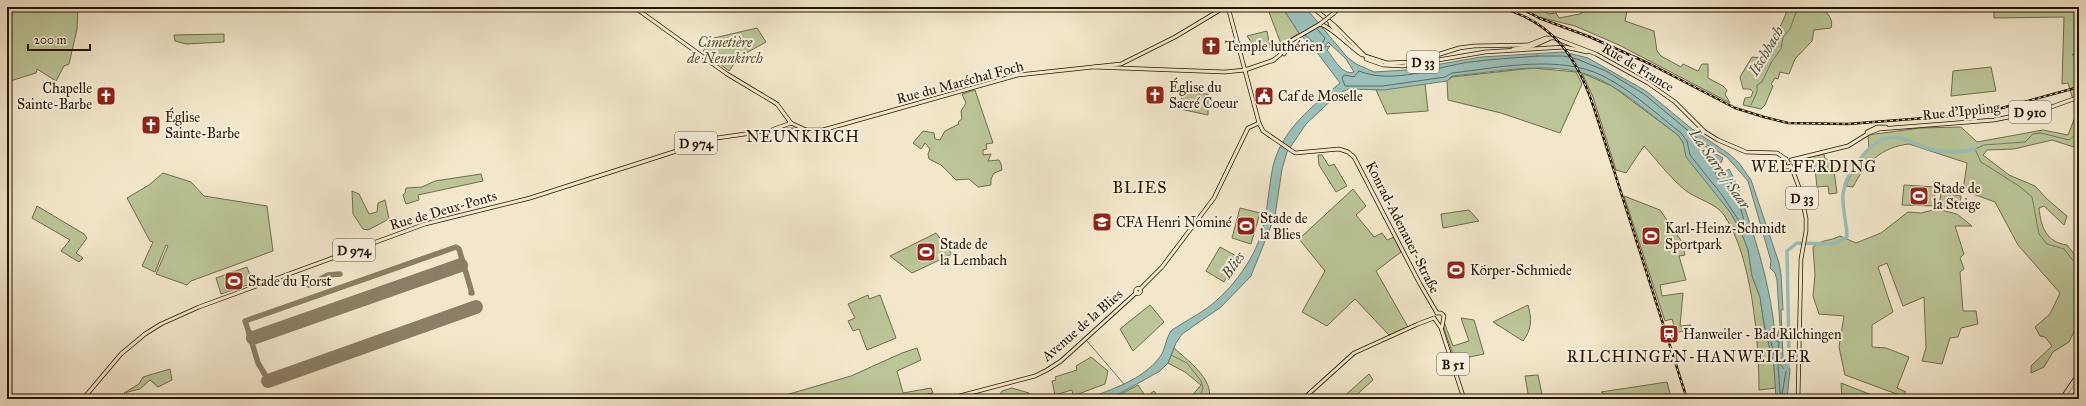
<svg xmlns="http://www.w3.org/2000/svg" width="2086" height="406" viewBox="0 0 2086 406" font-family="'IM FELL Great Primer',serif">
	<rect width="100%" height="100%" fill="#f3e7cb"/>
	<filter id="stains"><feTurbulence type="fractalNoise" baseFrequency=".005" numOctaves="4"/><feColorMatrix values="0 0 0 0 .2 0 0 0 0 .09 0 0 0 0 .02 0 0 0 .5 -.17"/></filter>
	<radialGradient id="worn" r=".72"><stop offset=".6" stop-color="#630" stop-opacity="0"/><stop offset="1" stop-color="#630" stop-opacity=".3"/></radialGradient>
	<g fill="#bbc597" stroke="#706c4c">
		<polygon points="7,7 78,7 77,29 69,64 64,66 56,81 37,69 36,73 7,82"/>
		<polygon points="1267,7 1282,7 1299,33 1290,39 1283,49"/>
		<polygon points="1515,7 1542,7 1548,14 1556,13 1559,18 1580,14 1590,7 1631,7 1627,11 1625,21 1654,31 1657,51 1661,56 1681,67 1683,64 1698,71 1702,64 1708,64 1708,78 1723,86 1727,90 1725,94 1730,103 1619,45 1575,26 1535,16"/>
		<path d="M 1788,7 L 1821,7 C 1827,13 1834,19 1831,28 L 1814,30 L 1812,41 L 1795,59 L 1789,74 L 1780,72 L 1778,79 L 1775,78 L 1771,84 L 1773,86 L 1765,105 L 1761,109 L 1743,105 L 1745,98 L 1751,97 L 1753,92 L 1750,89 L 1743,89 L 1740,77 L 1752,57 L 1763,58 C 1771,40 1783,26 1788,7 Z"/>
		<path d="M 1994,7 L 2079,7 L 2079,51 L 2072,55 L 2079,52 L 2079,157 L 2075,153 L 2077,148 L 2052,140 L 2014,149 L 1987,150 L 1983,155 L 2009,175 L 2035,186 L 2047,199 L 2067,216 L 2064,225 L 2044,206 L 2039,208 C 2041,227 2046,242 2067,245 L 2079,260 L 2079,321 L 2069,342 L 2053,352 L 2044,367 L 2031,373 L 2031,366 L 2052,346 L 2045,337 L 2040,336 L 2035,327 L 2050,314 L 2060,293 L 2018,245 L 1995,202 L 1970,193 L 1964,184 L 1967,163 L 1909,144 C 1882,147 1865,163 1853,187 L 1846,186 L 1856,163 L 1869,149 L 1868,135 L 1920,128 L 1961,127 L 1977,142 L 2043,130 L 2068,135 L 2077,112 L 2068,83 L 2062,84 L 2064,17 L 1994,18 Z"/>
		<polygon points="757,28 766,42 739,57 729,71 703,51 714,38"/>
		<polygon points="1267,31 1270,47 1259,53 1247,36"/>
		<polygon points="224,34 224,42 186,44 175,41 174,35"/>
		<polygon points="1991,67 1996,91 1951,96 1953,71"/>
		<polygon points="1533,68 1576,72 1582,84 1560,133 1501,113 1448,100 1447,81 1452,77"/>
		<path d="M 1582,73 L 1612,86 L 1678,135 L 1710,185 L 1730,212 L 1740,229 L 1748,250 L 1752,276 L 1760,297 L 1764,324 L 1774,366 L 1776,388 L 1759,390 C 1759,341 1752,256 1724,215 C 1716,203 1696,199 1685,190 C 1670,178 1657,160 1644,146 L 1626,173 L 1616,170 L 1593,97 Z"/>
		<polygon points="1425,83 1428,111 1387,114 1376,90"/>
		<polygon points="975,90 993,143 986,144 987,149 983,150 983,155 991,154 988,161 999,160 1001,164 1002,170 994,173 991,179 991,185 978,187 969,179 956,180 941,165 929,159 928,154 930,149 925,143 921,149 913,143 923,131 934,133 935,139 940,140 945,131 959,124 958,122 962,119 961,111 966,103 962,94"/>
		<polygon points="1182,93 1208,94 1208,115 1180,109"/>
		<polygon points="1824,154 1825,159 1827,159 1833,164 1837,193 1829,194 1828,186 1817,187 1815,169 1810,170 1809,157"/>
		<polygon points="1318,155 1322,155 1329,166 1334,164 1347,186 1336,192 1319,165"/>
		<polygon points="163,173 191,182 204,196 267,206 273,251 191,281 187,285 156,274 168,246 166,245 155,272 142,266 153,242 150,241 127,198 149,185"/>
		<polygon points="481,174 483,181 418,195 419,200 406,204 403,195 405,193 406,188 422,187 435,181"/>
		<polygon points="1904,185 1935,187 1934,206 1902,205"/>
		<polygon points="1353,189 1366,206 1356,215 1374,237 1382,233 1387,240 1394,237 1401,252 1376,271 1408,327 1389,335 1355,299 1327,326 1302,312 1325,271 1299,239"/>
		<polygon points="352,191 359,194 369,214 377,212 378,203 385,200 389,219 368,230 363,229 353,214"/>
		<polygon points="1941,193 1961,196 1959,210 1939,207"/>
		<polygon points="1624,196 1660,210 1682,242 1685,255 1679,256 1686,280 1660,285 1662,296 1683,293 1680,326 1691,325 1690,331 1676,332 1672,319 1665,321"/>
		<polygon points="37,206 84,234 87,238 76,253 83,258 79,262 61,251 70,240 32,218"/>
		<polygon points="1240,208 1260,213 1251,244 1232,238"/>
		<path d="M 1937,209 L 1957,214 L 1972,226 L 1955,226 L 1964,254 L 1960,258 L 1964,269 L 1960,272 L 1963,311 L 1976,311 L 1978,324 L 1961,328 L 1958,337 L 1950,338 L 1942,364 L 1922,361 L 1926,348 L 1924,297 L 1903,306 L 1887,263 L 1878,267 L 1893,312 L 1872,325 L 1872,347 L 1886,348 L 1909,357 L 1897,388 L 1906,392 L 1902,396 L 1845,375 L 1839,347 L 1844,316 L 1819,314 L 1813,296 L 1815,275 L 1813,247 C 1825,238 1828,242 1840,236 L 1856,243 L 1881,233 L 1908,212 L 1921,213 Z"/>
		<polygon points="1469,210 1479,221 1443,228 1441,214"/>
		<polygon points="936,233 952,254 912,273 890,256"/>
		<polygon points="1220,247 1238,257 1224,282 1206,271"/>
		<polygon points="247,267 253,283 221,294 216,278"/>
		<polygon points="868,295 869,299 880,295 896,338 867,350 859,329 853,331 848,321 855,318 848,304"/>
		<polygon points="1150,305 1164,322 1133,351 1120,329"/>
		<path d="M 1528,305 C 1532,319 1532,329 1523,341 L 1493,322 Z"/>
		<polygon points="1461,318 1474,320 1484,354 1455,360 1443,326 1444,322 1453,346 1469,341"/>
		<polygon points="917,348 921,360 897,371 903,393 931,388 933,393 903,399 772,399 851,376 902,353"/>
		<path d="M 1174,348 C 1187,360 1214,379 1209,399 L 1189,399 L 1201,385 L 1185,372 L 1168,363 Z"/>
		<polygon points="1091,357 1108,371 1105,384 1073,396 1072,390 1055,395 1052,381 1056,380 1055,377 1077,370 1076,366"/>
		<polygon points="170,369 172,380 158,387 150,380 140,389 124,393 139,384 143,377"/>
		<polygon points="1369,374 1373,380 1352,399 1341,399"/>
		<polygon points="1538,375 1543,399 1529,399 1525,376"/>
		<polygon points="1667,382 1670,394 1654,399 1613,399 1601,392"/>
		<polygon points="1841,383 1882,399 1842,399"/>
		<polygon points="1138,385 1146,397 1154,391 1160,399 1112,399"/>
		<polygon points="1012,388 1029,393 1032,399 998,399 1002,391"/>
	</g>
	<path fill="#9bbfba" stroke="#6b7b70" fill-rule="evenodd" d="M 1282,7 L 1305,7 L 1347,57 L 1356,64 L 1374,72 L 1406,70 L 1481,57 L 1564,52 L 1588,58 L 1646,91 L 1692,129 L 1729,154 L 1739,163 L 1751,180 L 1779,263 L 1781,274 L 1783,310 L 1781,310 L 1783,358 L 1790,369 L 1787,399 L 1776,399 L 1774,366 L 1764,324 L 1760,297 L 1752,276 L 1748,250 L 1740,229 L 1730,212 L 1686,157 L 1683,142 L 1678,135 C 1653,117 1629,94 1601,80 C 1557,58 1499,72 1452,76 L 1447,81 L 1384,90 L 1349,89 L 1339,93 L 1306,124 L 1287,152 L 1282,169 L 1275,216 L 1251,276 L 1221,307 L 1182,334 L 1176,343 L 1168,363 L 1160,371 L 1110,399 L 1087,399 C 1112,389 1142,380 1159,358 C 1166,350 1165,338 1172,330 C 1187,320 1204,312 1217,300 C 1232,287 1245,269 1254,252 C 1268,225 1267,195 1273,166 C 1282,129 1313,106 1340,83 L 1319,55 L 1299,33 ZM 1328,42 L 1346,59 L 1354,72 C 1342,76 1334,58 1327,50 L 1330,46 L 1325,47 ZM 1702,142 L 1727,157 L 1748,181 L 1771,261 L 1770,268 L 1775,273 L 1777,280 L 1780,326 L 1777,337 L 1775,334 C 1771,292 1759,249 1745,209 C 1741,195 1736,181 1729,169 L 1726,171 L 1727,174 L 1725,177 L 1721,177 L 1717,161 L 1721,163 L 1723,158 L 1712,152 Z"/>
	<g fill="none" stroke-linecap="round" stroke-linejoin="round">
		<g stroke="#606a5d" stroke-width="1">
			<polyline points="1305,35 1320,48 1325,38 1317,29"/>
			<path d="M 1537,56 L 1563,56 L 1577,59 L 1606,71 L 1644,94 L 1698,139 L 1699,146 L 1713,158 L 1713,165 L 1718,179 L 1722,182 L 1730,181 L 1735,190 L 1746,227 L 1743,227 L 1722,195 L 1690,155 L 1687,141 L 1681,133 C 1654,112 1626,85 1594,72 C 1550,56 1497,68 1452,73 L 1445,77 L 1383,86 L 1345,86 L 1342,78 L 1344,75 L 1354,77 L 1359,71 C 1394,85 1435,67 1470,62 C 1492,59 1515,58 1537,56 Z"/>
			<polygon points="1774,340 1779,342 1777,358 1775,357 1771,342"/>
			<polygon points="1779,363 1786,371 1782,395 1780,393 1778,365"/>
		</g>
		<g stroke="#6b7b70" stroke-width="1">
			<polyline points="2079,10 2079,11"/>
			<polyline points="2076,80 2079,69"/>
			<polyline points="1751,105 1757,92 1757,85 1762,82 1772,61 1781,49 1783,37 1790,29 1798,7"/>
			<polyline points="2079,132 2069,140 2041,133 2033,134 2025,142 1984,145 1975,149 1981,162 2019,186 2032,197 2039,234 2047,244 2064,249 2079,268"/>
			<polyline points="1087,341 1124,384"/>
			<polyline points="1171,355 1187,363 1201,381 1203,388 1199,399"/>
		</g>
		<path stroke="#9bbfba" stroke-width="3.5" d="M 1785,370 L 1788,367 L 1789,352 L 1787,251 L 1797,243 L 1834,244 L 1847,237 C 1847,223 1842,209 1843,195 C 1844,183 1852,167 1860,159 C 1870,146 1883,134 1901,138 C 1907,139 1912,143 1918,145 C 1936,152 1957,154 1975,149"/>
		<g stroke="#8c7e66" stroke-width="5.5">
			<polyline points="309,285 328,275 340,274"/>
			<polyline points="249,333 258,363 267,378"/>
			<polyline points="251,333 249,333 245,321 456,247 459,249 472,293 471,293"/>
		</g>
		<g stroke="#8c7e66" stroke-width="14">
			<polyline points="253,338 461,265"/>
			<polyline points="268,381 476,307"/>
		</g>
		<g stroke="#241400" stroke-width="4.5">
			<g id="major">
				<polyline points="634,7 727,74 777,104 791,123"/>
				<polyline points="1228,7 1259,123 1263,131 1295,153 1339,149 1348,152 1354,157 1420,284 1437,313"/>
				<polyline points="1312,7 1335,26 1365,56 1387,63 1415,62 1459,48 1474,46 1528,45 1546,38 1554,38 1596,54 1648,83 1675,102 1705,132 1718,140 1746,152 1777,153 1786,159"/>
				<polyline points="1334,13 1340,7"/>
				<polyline points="1330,24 1346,42"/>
				<polyline points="1513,49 1533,46 1549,39"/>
				<polyline points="1284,54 1290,43"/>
				<polyline points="1366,59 1383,65 1403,66 1485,52 1565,47 1587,52"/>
				<path d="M 1272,61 L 1280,55 L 1289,42 L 1320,24 C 1332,27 1350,47 1362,55"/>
				<polyline points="1094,67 1225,72 1245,70 1274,60"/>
				<polyline points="791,123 806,130"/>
				<polyline points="774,129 791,123"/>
				<polyline points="1867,132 1877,127 1886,127"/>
				<polyline points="1786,159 1784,165 1787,167 1791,166"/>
				<polyline points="1791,160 1848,146 1869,133 1879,129 1994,120 2043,110 2079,97"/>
				<polyline points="1791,166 1800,190 1806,218 1806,231 1801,259 1798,399"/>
				<circle cx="1138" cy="291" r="2.5"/>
				<polyline points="1140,289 1162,267 1214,198 1248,128 1259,123"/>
				<polyline points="1437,313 1441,313 1444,316 1442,327"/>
				<polyline points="1434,318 1441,328 1464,399"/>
				<polyline points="83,399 121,354 145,334 161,324 199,307 425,224 530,198 717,138 773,130 823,130 1018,75 1121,64 1175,37 1225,7"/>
				<polyline points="948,399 1035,376 1047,370 1061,361 1137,292"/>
				<polyline points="1303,399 1354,353 1418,324 1434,318"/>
			</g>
		</g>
		<g stroke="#241400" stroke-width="5.5">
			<g id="highway">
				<polyline points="2062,399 2079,374"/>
				<polyline points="2067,399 2079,381"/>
			</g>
		</g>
		<use href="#major" stroke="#f3e7cb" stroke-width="3"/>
		<use href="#highway" stroke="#f3e7cb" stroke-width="4"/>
		<g stroke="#241400" stroke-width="2.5">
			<g id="rail">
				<path d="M 1498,7 C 1553,21 1577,57 1594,108 L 1687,399"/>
				<polyline points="1519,7 1539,18 1590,37 1650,64 1735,108 1764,117 1788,123 1848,124 1964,115 2002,108 2079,87"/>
			</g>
		</g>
		<use href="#rail" stroke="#f7efdd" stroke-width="1" stroke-dasharray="3" stroke-linecap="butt"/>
		<g stroke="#241400" stroke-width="4.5" stroke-linecap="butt">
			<polyline id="major-bridge" points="1320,24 1334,13"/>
		</g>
		<use href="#major-bridge" stroke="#f3e7cb" stroke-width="3"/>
	</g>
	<defs>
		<g id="church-square" transform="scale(1)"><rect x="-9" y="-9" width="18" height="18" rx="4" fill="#8f2418" stroke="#f7efdd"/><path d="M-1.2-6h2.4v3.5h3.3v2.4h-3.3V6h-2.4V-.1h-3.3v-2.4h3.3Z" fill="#fff"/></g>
		<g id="civic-square" transform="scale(1)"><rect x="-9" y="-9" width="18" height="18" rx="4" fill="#8f2418" stroke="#f7efdd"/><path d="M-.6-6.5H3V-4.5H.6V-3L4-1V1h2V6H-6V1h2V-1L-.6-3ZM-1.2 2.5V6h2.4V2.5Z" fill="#fff"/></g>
		<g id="stadium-square" transform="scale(1)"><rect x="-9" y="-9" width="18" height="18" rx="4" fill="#8f2418" stroke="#f7efdd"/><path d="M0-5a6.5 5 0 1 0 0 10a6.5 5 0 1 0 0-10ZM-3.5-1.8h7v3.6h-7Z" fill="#fff"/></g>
		<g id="university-square" transform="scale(1)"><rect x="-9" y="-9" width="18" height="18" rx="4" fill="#8f2418" stroke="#f7efdd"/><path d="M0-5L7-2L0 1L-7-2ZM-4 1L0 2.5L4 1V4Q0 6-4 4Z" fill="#fff"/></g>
		<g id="station-square" transform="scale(1)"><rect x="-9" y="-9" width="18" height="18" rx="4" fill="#8f2418" stroke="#f7efdd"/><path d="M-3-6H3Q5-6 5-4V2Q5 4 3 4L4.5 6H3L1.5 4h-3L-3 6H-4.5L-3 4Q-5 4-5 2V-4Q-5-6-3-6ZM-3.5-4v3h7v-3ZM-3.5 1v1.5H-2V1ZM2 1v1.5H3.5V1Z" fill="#fff"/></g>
	</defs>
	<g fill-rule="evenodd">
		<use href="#church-square" x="1211" y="46"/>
		<use href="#church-square" x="1155" y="95"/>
		<use href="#church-square" x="106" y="96"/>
		<use href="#civic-square" x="1264" y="96"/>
		<use href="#church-square" x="151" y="125"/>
		<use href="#stadium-square" x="1919" y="196"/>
		<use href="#university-square" x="1102" y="222"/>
		<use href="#stadium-square" x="1246" y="226"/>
		<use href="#stadium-square" x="1651" y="236"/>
		<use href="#stadium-square" x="926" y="252"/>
		<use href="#stadium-square" x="1456" y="270"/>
		<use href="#stadium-square" x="234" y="281"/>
		<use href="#station-square" x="1669" y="334"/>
	</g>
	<g text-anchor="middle" stroke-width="4" stroke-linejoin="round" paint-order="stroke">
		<g fill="#f7efdd" stroke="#635642" stroke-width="1">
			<rect x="1407" y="51" width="32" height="22" rx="3"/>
			<rect x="2009" y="101" width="42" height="22" rx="3"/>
			<rect x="675" y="132" width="42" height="22" rx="3"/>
			<rect x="1786" y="187" width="32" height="22" rx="3"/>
			<rect x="333" y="239" width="42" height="22" rx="3"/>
			<rect x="1437" y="353" width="32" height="22" rx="3"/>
		</g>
		<g font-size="13" font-weight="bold" fill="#241400">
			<text x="1423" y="67">D 33</text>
			<text x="2030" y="117">D 910</text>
			<text x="696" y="148">D 974</text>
			<text x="1802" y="203">D 33</text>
			<text x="354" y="255">D 974</text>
			<text x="1453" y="369">B 51</text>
		</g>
		<g font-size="14" font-style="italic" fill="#595235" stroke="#f7efdd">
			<text x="725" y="47">Cimetière<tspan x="725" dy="16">de Neunkirch</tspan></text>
		</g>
		<g font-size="14" fill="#241400" stroke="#f7efdd" text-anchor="start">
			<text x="1225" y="51">Temple luthérien</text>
			<text x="1169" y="92">Église du<tspan x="1169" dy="16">Sacré Coeur</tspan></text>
			<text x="92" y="93" text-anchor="end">Chapelle<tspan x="92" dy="16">Sainte-Barbe</tspan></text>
			<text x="1278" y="101">Caf de Moselle</text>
			<text x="165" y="122">Église<tspan x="165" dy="16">Sainte-Barbe</tspan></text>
			<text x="1933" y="193">Stade de<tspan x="1933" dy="16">la Steige</tspan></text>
			<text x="1260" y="223">Stade de<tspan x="1260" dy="16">la Blies</tspan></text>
			<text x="1116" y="227">CFA Henri Nominé</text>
			<text x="1665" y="233">Karl-Heinz-Schmidt<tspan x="1665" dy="16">Sportpark</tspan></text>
			<text x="940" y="249">Stade de<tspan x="940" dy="16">la Lembach</tspan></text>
			<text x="1470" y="275">Körper-Schmiede</text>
			<text x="248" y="286">Stade du Forst</text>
			<text x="1683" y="339">Hanweiler - Bad Rilchingen</text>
		</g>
		<g font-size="14" fill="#241400" stroke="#f7efdd">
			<text transform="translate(1638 67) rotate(31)" y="5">Rue de France</text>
			<text transform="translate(960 82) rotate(-15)" y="5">Rue du Maréchal Foch</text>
			<text transform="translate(1961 111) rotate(-6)" y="5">Rue d'Ippling</text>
			<text transform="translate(443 210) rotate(-16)" y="5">Rue de Deux-Ponts</text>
			<text transform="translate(1403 227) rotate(63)" y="5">Konrad-Adenauer-Straße</text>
			<text transform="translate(1082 325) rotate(-41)" y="5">Avenue de la Blies</text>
		</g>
		<g font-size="15" font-style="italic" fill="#4e5041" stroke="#f7efdd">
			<text transform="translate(1766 51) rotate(-60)" y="5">Itschbach</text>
			<text transform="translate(1720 169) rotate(55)" y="5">La Sarre / Saar</text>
			<text transform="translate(1233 265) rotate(-54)" y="5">Blies</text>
		</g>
		<g font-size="16" letter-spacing="1" fill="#241400" stroke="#f7efdd">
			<text x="803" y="142">NEUNKIRCH</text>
			<text x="1814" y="172">WELFERDING</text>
			<text x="1140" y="193">BLIES</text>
			<text x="1689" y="362">RILCHINGEN-HANWEILER</text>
		</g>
	</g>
	<rect width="2086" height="406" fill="none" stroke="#f3e7cb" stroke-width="24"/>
	<rect x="8" y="8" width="2070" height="390" fill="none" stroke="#241400" stroke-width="2"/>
	<rect x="12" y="12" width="2062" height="382" fill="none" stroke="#241400"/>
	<path d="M28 44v6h62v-6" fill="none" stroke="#241400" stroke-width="2"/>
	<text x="34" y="44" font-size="12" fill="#241400" stroke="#f7efdd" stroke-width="3" paint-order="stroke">200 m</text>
	<rect width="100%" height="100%" filter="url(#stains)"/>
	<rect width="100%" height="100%" fill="url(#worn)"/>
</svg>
